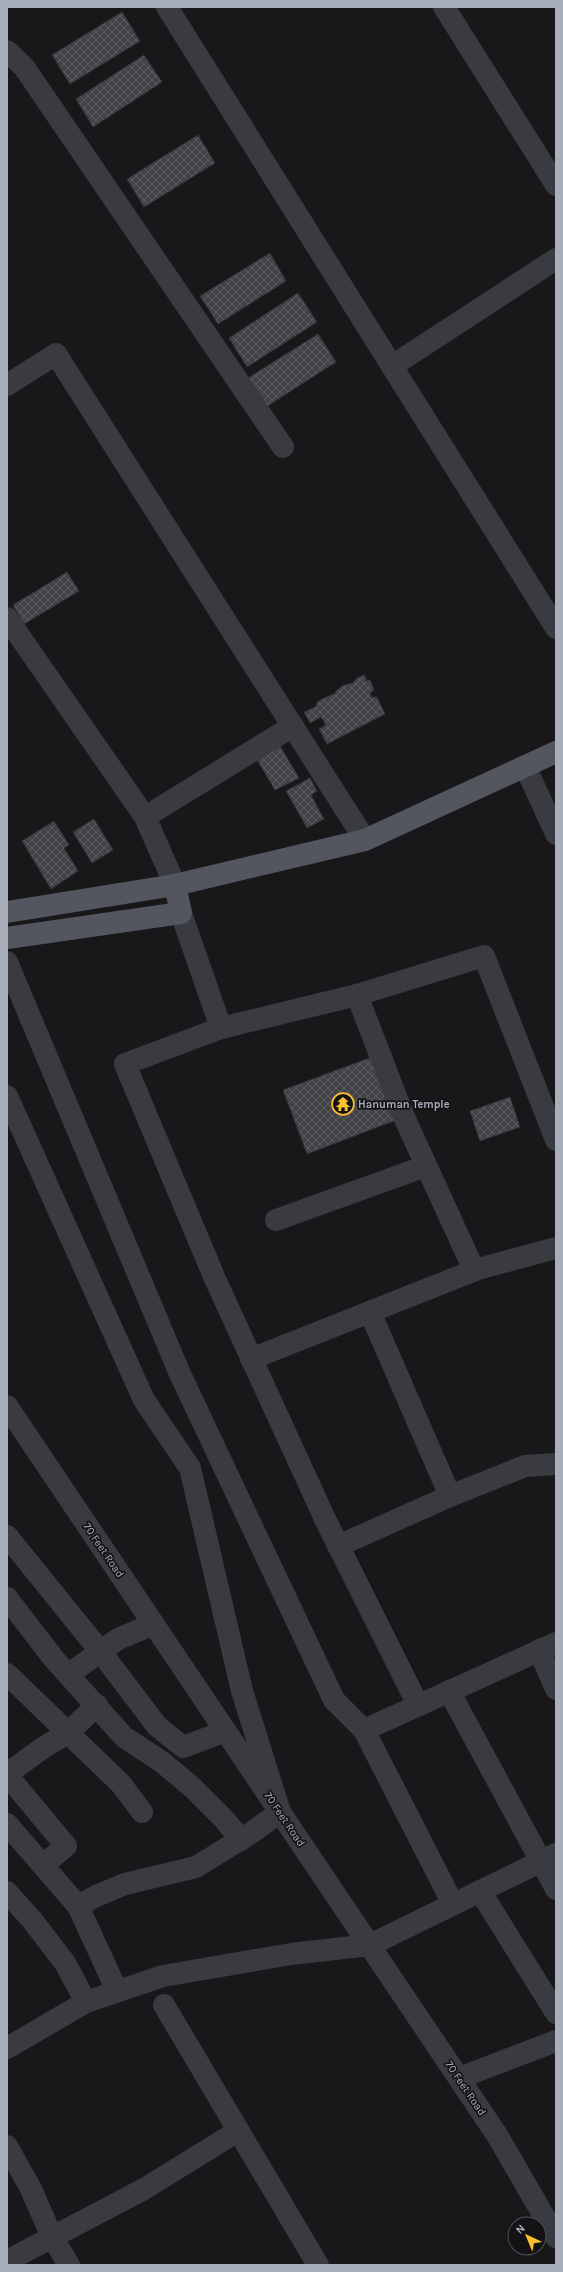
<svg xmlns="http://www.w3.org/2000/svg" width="563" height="2272" viewBox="0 0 563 2272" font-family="Karla,sans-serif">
	<defs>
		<pattern id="building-cross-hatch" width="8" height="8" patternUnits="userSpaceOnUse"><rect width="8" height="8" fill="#424347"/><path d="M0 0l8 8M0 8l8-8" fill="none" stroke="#5a5c60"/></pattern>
	</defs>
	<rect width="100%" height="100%" fill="#18181a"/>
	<g fill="url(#building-cross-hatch)" stroke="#323236">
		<polygon points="122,12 140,41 70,84 52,55"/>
		<polygon points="144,55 162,82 93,127 76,99"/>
		<polygon points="198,135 215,163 144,207 127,179"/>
		<polygon points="270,253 286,281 218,324 200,296"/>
		<polygon points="298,293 317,322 247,367 229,338"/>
		<polygon points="318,334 336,362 266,407 248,378"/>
		<polygon points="67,572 79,591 24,624 13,605"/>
		<polygon points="364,675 367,681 370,680 374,690 370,693 371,697 377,697 385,714 327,744 319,729 326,725 321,717 310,723 304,712 317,706 316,704 320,700 336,693 335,692 342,686 353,683 357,678"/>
		<polygon points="279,744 299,778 275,790 256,758"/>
		<polygon points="310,778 317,791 311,795 324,819 307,828 286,791"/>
		<polygon points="94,819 113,850 92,863 73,832"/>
		<polygon points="54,821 69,845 64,848 78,871 51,889 22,841"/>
		<polygon points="380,1054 404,1117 307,1154 283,1090"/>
		<polygon points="510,1097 520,1127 480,1141 470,1111"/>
	</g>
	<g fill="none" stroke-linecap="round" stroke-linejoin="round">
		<g stroke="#3a3b41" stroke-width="22">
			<polyline points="167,7 556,628"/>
			<polyline points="444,7 556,185"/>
			<polyline points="7,51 24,67 283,447"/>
			<polyline points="392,366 556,259"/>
			<polyline points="7,385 56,354 365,840"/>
			<polyline points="7,618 145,817 175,885"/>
			<polyline points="525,766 556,834"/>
			<polyline points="145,817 293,726"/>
			<polyline points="181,913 221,1028 125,1064 215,1279 325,1519 418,1705"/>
			<polyline points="7,962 180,1374 334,1700 364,1730"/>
			<polyline points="221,1028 357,995"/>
			<polyline points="7,1096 144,1400 190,1468 242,1691 280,1812 251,1833 196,1867 125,1884 96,1896 78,1906"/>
			<polyline points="276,1220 426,1166"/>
			<polyline points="474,1270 404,1117 357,995 484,956 556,1140"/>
			<polyline points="370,1312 450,1496"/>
			<polyline points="251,1359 478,1269 556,1248"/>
			<polyline points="7,1406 497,2135 556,2237"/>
			<polyline points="7,1536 100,1651 157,1726 183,1747 226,1731"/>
			<polyline points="338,1546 450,1496 525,1466 556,1464"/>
			<polyline points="7,1598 54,1659 124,1737 162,1762 193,1788 224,1819 241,1840"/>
			<polyline points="539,1650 556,1689"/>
			<polyline points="7,1674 121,1784 142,1812"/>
			<polyline points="69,1674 118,1639 154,1624"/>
			<polyline points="449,1691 556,1889"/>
			<polyline points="7,1774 44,1747 68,1733 97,1705"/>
			<polyline points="7,1775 66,1846 43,1865"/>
			<polyline points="7,1824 78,1906 117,1991"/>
			<polyline points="480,1891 556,2013"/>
			<polyline points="7,1892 32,1920 65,1963 86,2002"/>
			<polyline points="453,1904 364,1730 556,1643"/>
			<polyline points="164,2005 318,2265"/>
			<polyline points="7,2048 86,2002 163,1976 291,1954 370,1945 556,1854"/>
			<polyline points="459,2078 556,2041"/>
			<polyline points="7,2146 31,2189 52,2237 69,2265"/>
			<polyline points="7,2261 144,2189 238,2131"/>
		</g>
		<g stroke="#54565f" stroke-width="22">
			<polyline points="7,912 175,885 365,840 556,752"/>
			<polyline points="7,938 181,913 175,885"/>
		</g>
	</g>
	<defs>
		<g id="temple-ring" transform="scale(1.15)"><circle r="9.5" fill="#131315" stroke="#febf2c" stroke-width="1.5"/><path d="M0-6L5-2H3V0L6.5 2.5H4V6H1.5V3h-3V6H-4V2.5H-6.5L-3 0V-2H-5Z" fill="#febf2c"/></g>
	</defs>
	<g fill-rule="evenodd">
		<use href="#temple-ring" x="343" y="1104"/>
	</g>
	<g text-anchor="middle" stroke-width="3.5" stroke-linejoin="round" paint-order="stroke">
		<g font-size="11" font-weight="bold" fill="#a9aebb" stroke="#131315" text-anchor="start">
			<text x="358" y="1108">Hanuman Temple</text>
		</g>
		<g font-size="11" fill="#a9aebb" stroke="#131315">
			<text transform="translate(104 1550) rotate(56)" y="4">70 Feet Road</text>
			<text transform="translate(285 1819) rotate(56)" y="4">70 Feet Road</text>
			<text transform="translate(466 2088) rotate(56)" y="4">70 Feet Road</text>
		</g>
	</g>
	<rect width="563" height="2272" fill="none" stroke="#a9aebb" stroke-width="16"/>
	<g transform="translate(527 2236) rotate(316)"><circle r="19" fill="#131315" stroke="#4f5157"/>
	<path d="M0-3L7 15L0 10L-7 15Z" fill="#febf2c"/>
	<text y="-6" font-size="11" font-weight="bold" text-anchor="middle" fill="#a9aebb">N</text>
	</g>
</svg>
